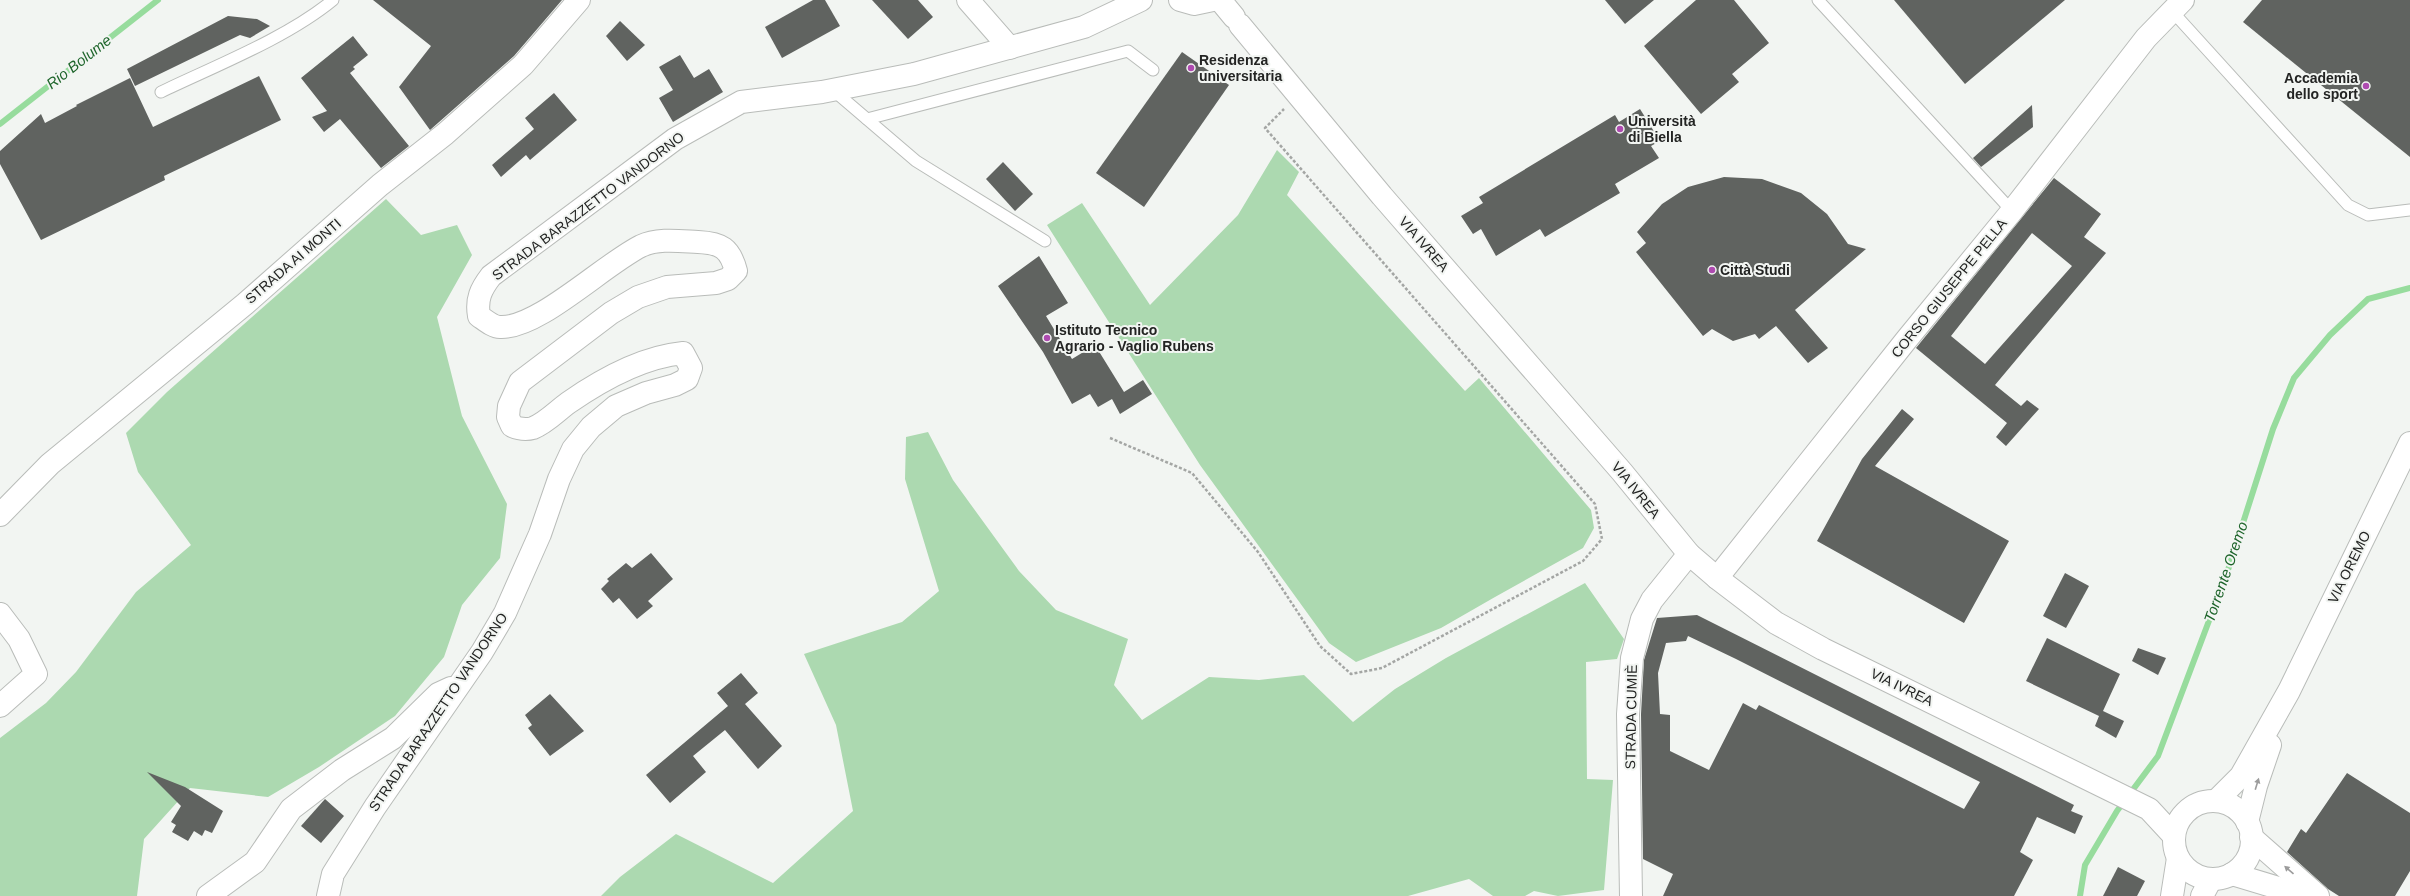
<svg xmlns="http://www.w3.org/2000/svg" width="2410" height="896" viewBox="0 0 2410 896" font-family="Helvetica,sans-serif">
	<rect width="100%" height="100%" fill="#f2f5f2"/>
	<g fill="#acd9b0">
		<polygon points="1277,150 1299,172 1287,195 1465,391 1479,378 1591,510 1594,528 1583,548 1495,597 1441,628 1356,662 1329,643 1200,465 1047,225 1082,203 1150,305 1238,215"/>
		<polygon points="386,199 421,235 457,225 472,255 437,317 462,416 507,504 500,558 462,605 444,657 395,716 319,767 268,797 190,788 144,839 137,896 0,896 0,738 46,703 76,672 136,592 191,545 138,472 126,433 167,392"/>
		<polygon points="928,432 953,480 1019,571 1056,610 1128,639 1114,685 1142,720 1209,677 1259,680 1304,675 1353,722 1395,689 1446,658 1585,583 1624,639 1617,659 1586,662 1587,779 1613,780 1604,890 1558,896 1534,891 1525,896 1493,896 1469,879 1408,896 601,896 620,877 676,834 773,883 853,811 836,725 804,654 902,622 939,591 905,479 906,437"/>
	</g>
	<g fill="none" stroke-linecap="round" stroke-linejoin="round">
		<g stroke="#97dc9d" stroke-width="6">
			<polyline points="0,124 158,0"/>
			<polyline points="2080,896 2085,865 2117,811 2158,756 2227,573 2273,429 2294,378 2330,335 2368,299 2410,288"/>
		</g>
	</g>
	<g fill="#606360" fill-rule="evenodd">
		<polygon points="373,0 562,0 514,56 430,130 399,87 431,46"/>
		<polygon points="813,0 825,0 840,26 782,58 765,27"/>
		<polygon points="872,0 918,0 933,17 908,39"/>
		<polygon points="1605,0 1654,0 1625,24"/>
		<polygon points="1696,0 1734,0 1769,43 1732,74 1739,82 1701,114 1644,46"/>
		<polygon points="1894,0 2065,0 1965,84"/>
		<polygon points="2262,0 2410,0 2410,157 2243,22"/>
		<polygon points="228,16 257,19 270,26 250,38 240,35 135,86 127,69"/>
		<polygon points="620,21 645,45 627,61 606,36"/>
		<polygon points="353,36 368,55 353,67 355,69 350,73 409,146 381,168 340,119 324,132 312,117 327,111 301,78"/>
		<polygon points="1182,52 1229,85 1144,207 1096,173"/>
		<polygon points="680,55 694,78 709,69 723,92 673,122 659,98 673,90 659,67"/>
		<polygon points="259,76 281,120 164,176 165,180 41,240 0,164 0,151 41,114 45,123 77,106 76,105 130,78 153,127"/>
		<polygon points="554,93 577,120 530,160 526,155 501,177 492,165 534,129 525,118"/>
		<polygon points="2032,105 2033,127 1981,167 1973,158"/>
		<polygon points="1640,109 1660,141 1651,146 1659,158 1615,184 1620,193 1545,237 1540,229 1496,256 1481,229 1473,234 1461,216 1483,203 1479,197 1615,115 1619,122"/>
		<polygon points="1003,162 1033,194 1015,211 986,179"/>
		<polygon points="1724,177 1762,179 1801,193 1827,214 1848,244 1866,249 1795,310 1828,348 1808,363 1776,326 1759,339 1755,334 1733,341 1712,329 1703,336 1636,252 1646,243 1637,232 1662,204 1688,187"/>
		<path d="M 2054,178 L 2101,214 L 2084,237 L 2106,253 L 1995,385 L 2021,406 L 2027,400 L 2039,409 L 2006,446 L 1996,437 L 2007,423 L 1916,348 ZM 2032,233 L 2072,266 L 1985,364 L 1951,336 Z"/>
		<polygon points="1039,256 1068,303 1046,316 1072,359 1095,345 1124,392 1143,380 1152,394 1120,414 1112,399 1098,407 1090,394 1072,404 1043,352 998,286"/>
		<polygon points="1902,409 1914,419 1875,466 2009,541 1964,623 1817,541 1862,459"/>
		<polygon points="651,553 673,579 648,601 653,606 637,619 619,598 613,603 601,589 609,581 607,579 626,563 632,568"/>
		<polygon points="2065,573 2089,586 2066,628 2043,616"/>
		<path d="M 1697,615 L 2074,805 L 2071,811 L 2083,816 L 2075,834 L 2037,817 L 2020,852 L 2033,860 L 2014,896 L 1663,896 L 1673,874 L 1643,859 L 1641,714 L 1644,660 L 1657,618 ZM 1688,636 L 1736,659 L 1980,782 L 1964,809 L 1759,705 L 1756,710 L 1743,703 L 1709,770 L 1670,751 L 1670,715 L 1660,714 L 1658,673 L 1666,643 L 1686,641 Z"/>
		<polygon points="2047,638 2120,674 2103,711 2124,721 2116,738 2095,726 2099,716 2026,681"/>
		<polygon points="2138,648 2166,658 2158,675 2132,661"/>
		<polygon points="741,673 758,693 745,704 782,746 758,769 725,730 693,756 706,772 670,803 646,775 728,706 717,693"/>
		<polygon points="550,694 584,731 550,756 528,728 532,725 525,715"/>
		<polygon points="147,772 185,787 223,811 212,833 205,830 202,836 194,831 188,841 172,832 176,825 171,822 181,806"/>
		<polygon points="2347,773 2410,813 2410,871 2395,896 2339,896 2328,889 2287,852 2301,829 2306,833"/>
		<polygon points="325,799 344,816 321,843 301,826"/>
		<polygon points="2118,867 2145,881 2137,896 2103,896"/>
	</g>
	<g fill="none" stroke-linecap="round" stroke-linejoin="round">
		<g stroke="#b9bcb9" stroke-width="13">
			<g id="lane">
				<polyline points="1818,0 2012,211"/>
				<polyline points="2172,11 2348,205 2368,215 2410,210"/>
				<polyline points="833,90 916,161 1045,241"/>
				<path d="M 161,92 C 215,66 287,38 333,0"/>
				<polyline points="867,119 1128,51 1153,70"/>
			</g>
		</g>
		<g stroke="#b9bcb9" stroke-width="24">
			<g id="street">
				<polyline points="968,0 1010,48"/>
				<polyline points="0,515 50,464 245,304 380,185 445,134 523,65 579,0"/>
				<polyline points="1717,578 1907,339 2012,211 2146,38 2183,0"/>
				<polyline points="0,614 19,639 36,674 0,706"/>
				<polyline points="208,896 255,862 291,809 342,770 393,738 438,694 451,688"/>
				<path d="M 328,896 L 333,874 L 375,807 L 482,652 L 505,613 L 540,534 L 559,479 L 573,449 L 591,427 L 616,406 L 646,393 L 675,385 L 687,379 L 691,368 L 683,353 C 642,357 601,380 568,403 C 557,411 546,423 533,428 C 526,430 519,429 512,426 L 508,417 L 509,406 L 520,382 L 611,313 L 638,297 L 667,287 L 716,283 L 728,279 L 736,271 C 730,248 721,243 698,242 C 679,241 658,238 641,246 C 603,265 538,329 500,327 C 493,327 485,320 479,316 C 476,299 481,289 491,276 L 675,139 L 741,102 L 822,92 L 914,74 L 1084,27 L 1141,0"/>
				<polyline points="1631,896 1628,714 1632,658 1642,619 1652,600 1689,554"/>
			</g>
		</g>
		<g stroke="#b9bcb9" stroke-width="24">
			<g id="secondary">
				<polyline points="1180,0 1194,4 1213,0"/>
				<polyline points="1220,0 1234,17"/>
				<polyline points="1240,25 1382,196 1622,472 1689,554 1717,578 1776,623 1823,649 2149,809 2174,836"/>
				<polyline points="2216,801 2241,776 2289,691 2410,443"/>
				<circle cx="2213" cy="840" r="39"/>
				<polyline points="2247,822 2256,786 2270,745"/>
				<polyline points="2251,837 2318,896"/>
				<polyline points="2232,874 2305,896"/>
				<polyline points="2172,896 2178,858"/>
				<polyline points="2202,896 2211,879"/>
			</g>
		</g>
		<polyline stroke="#a4a6a4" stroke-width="2.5" stroke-dasharray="3 2" stroke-linecap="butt" points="1110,438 1192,473 1258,552 1320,646 1351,674 1382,668 1583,561 1602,539 1595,504 1265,128 1284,109"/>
		<use href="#lane" stroke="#fff" stroke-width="11"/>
		<use href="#street" stroke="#fff" stroke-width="22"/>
		<use href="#secondary" stroke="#fff" stroke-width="22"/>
	</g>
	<defs><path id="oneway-solid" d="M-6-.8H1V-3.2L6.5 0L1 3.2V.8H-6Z"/></defs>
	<g fill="#9c9c9c">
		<use href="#oneway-solid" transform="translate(2257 784) rotate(-73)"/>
		<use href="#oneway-solid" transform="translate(2289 870) rotate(-139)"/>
	</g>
	<g fill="#ae4ab0" stroke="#f2f5f2" stroke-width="1.5">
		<circle cx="1191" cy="68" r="4"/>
		<circle cx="2366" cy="86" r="4"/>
		<circle cx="1620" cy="129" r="4"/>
		<circle cx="1712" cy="270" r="4"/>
		<circle cx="1047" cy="338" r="4"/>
	</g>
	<g text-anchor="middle" stroke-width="4" stroke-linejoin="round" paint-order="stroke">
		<g font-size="14" font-weight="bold" fill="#232423" stroke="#f2f5f2" text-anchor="start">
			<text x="1199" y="65">Residenza<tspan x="1199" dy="16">universitaria</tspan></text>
			<text x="2358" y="83" text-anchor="end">Accademia<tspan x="2358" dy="16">dello sport</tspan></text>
			<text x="1628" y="126">Università<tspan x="1628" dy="16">di Biella</tspan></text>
			<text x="1720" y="275">Città Studi</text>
			<text x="1055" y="335">Istituto Tecnico<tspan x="1055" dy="16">Agrario - Vaglio Rubens</tspan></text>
		</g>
		<g font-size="14" fill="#232423" stroke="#f2f5f2">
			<text transform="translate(588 206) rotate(-37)" y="5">STRADA BARAZZETTO VANDORNO</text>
			<text transform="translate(1424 244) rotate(49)" y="5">VIA IVREA</text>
			<text transform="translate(293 261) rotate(-41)" y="5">STRADA AI MONTI</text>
			<text transform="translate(1949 288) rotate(-51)" y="5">CORSO GIUSEPPE PELLA</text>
			<text transform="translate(1636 490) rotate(51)" y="5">VIA IVREA</text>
			<text transform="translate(2349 567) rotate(-64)" y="5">VIA OREMO</text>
			<text transform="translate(1902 687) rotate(26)" y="5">VIA IVREA</text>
			<text transform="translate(438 712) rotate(-56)" y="5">STRADA BARAZZETTO VANDORNO</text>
			<text transform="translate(1631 717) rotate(-89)" y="5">STRADA CUMIÈ</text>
		</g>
		<g font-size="15" font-style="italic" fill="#1e652b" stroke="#f2f5f2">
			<text transform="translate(79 62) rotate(-38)" y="5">Rio Bolume</text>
			<text transform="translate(2226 572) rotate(-71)" y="5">Torrente Oremo</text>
		</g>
	</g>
</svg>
